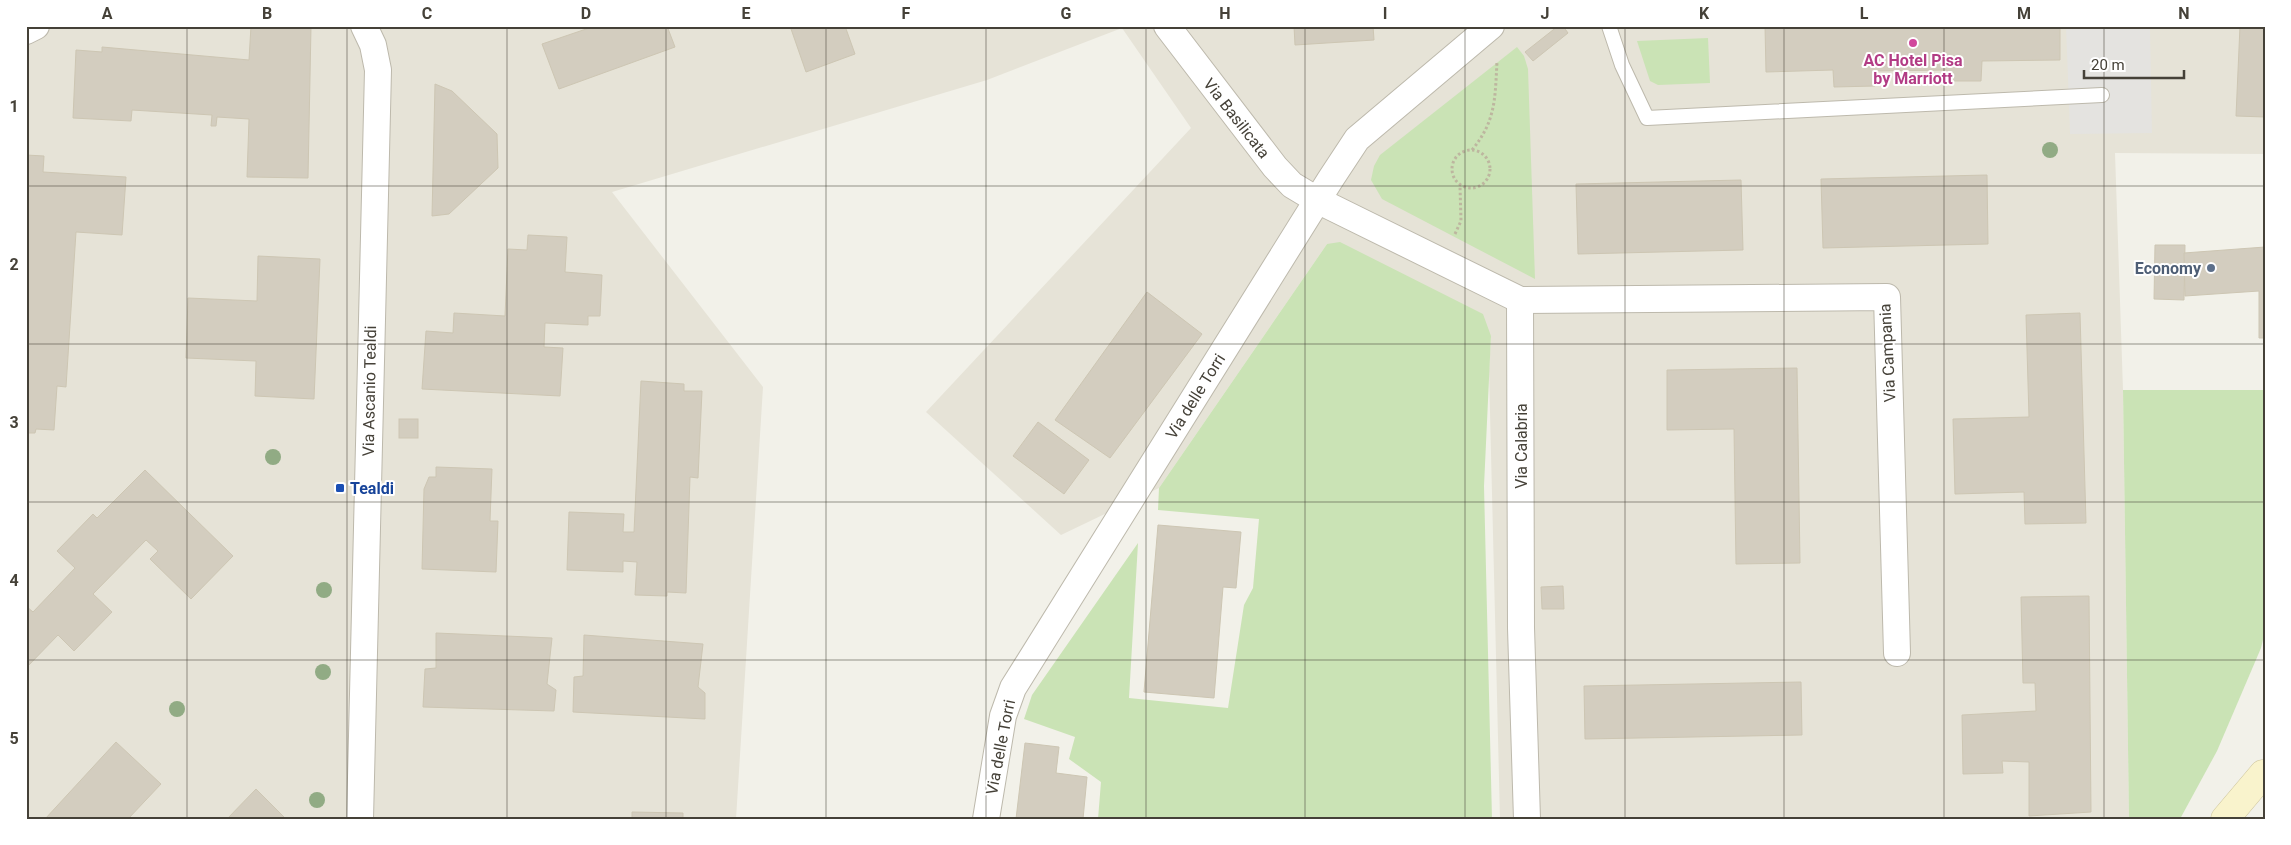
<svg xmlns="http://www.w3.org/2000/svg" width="2291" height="845" viewBox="0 0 2291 845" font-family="Roboto,sans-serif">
	<rect width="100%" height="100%" fill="#f2f1e9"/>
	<polygon fill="#e6e3d7" points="26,26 2265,26 2265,154 2115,153 2123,390 2129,819 1500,819 1489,371 1491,336 1327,244 1159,488 1061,535 926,412 1191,128 1122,28 987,80 612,192 763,387 736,819 26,819"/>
	<g fill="#cae3b5">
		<polygon points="1708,38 1710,83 1658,85 1650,81 1637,41"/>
		<polygon points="1517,47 1524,56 1528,69 1535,279 1382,199 1371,180 1374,166 1380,155"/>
		<polygon points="1340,242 1483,314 1491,336 1484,486 1492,819 1098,819 1101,782 1069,759 1075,737 1024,719 1032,695 1138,543 1129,698 1228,708 1244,605 1253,588 1259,519 1158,510 1159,488 1327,244"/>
		<polygon points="2123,390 2265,390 2265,631 2261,648 2217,751 2180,819 2129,819"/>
	</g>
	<polygon fill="#e4e3e0" points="2066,26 2150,26 2152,133 2070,134"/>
	<g fill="#d3cdbf" stroke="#cdc6b3">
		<polygon points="251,26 311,26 308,178 247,177 249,119 217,117 216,126 211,126 212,115 132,110 131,121 73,118 76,50 102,52 102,47 249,60"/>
		<polygon points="595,26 667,26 675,47 559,89 542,44"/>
		<polygon points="790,26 845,26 855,54 806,72"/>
		<polygon points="1294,26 1373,26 1374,40 1295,45"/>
		<polygon points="1558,26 1563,26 1568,33 1533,61 1525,52"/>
		<polygon points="1765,26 2060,26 2060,60 1982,61 1981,81 1947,81 1947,70 1875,71 1875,86 1834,87 1833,70 1766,72"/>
		<polygon points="2240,26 2265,26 2265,117 2236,116"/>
		<polygon points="435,84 452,91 497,134 498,168 449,214 432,216"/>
		<polygon points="26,155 44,156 43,172 126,177 122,235 76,232 66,387 57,386 54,430 36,429 35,433 26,433"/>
		<polygon points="1987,175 1988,244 1823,248 1821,179"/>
		<polygon points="1741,180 1743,250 1578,254 1576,184"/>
		<polygon points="528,235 567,237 565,272 602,275 600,316 588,316 588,325 545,323 544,347 563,348 560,396 422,389 426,331 453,333 454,313 505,316 508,249 527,250"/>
		<polygon points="2155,245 2185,245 2184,300 2154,299"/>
		<polygon points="2265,247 2265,338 2259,338 2259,291 2185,296 2184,253"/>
		<polygon points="258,256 320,259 314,399 255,396 256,361 186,358 188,298 257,301"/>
		<polygon points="1147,292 1202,334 1110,458 1055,420"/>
		<polygon points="2080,313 2086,523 2025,524 2024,492 1955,494 1953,419 2029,417 2026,315"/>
		<polygon points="1797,368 1800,563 1736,564 1734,429 1667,430 1667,370"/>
		<polygon points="641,381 684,384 684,391 702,391 698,478 690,477 686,593 667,592 667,596 635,595 637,562 623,561 623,572 567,570 569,512 624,514 623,532 634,532"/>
		<rect x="399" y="419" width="19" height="19"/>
		<polygon points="1038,422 1089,460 1064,494 1013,456"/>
		<polygon points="436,467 492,469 490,521 498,521 496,572 422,569 424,489 429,477 436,477"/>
		<polygon points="145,470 233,556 191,599 150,559 158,551 146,540 93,594 112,612 74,651 58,635 26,668 26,606 33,612 75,568 57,551 93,514 97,518"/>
		<polygon points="1158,525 1241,532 1236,588 1223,587 1214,698 1144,692"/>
		<polygon points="1563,586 1564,609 1542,609 1541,587"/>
		<polygon points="2089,596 2091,812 2029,816 2029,762 2002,761 2003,773 1963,774 1962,715 2036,711 2035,683 2023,683 2021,597"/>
		<polygon points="436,633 552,638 547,684 556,690 554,711 423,707 425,669 436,668"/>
		<polygon points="584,635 703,644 698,687 705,693 705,719 573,712 574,677 583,676"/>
		<polygon points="1801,682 1802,735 1585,739 1584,686"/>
		<polygon points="116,742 161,784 128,819 45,819"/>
		<polygon points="1025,743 1059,747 1056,773 1087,777 1083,819 1016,819"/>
		<polygon points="256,789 286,819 227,819"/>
		<polygon points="632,812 683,813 683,819 632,819"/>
	</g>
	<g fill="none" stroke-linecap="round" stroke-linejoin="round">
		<g stroke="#bdb9ac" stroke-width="16">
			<polyline id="lane" points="1609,26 1622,65 1647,118 2102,95"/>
		</g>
		<g stroke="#bdb9ac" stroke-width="28">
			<g id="street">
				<polyline points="1167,26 1275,167 1292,185 1317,200 1520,300 1521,628 1527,819"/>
				<polyline points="26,31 36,26"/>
				<polyline points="1520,300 1887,297 1897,653"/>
				<polyline points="360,819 378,70 373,45 364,26"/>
				<polyline points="986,819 1003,716 1013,688 1330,180 1357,139 1491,26"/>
			</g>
		</g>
		<g stroke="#cec59c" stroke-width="29">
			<polyline id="secondary" points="2225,819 2263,774"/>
		</g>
		<g stroke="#bdb69f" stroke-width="3" stroke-dasharray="2.5 2.5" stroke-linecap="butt">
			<circle cx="1471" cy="169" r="19"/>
			<path d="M 1472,150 C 1496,121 1495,98 1497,62"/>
			<polyline points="1455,234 1461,221 1460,186"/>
		</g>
		<use href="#lane" stroke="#fff" stroke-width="14"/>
		<use href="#street" stroke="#fff" stroke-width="26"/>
		<use href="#secondary" stroke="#f9f3cc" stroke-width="28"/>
	</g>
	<g fill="#91ab84">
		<circle cx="2050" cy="150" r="8"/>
		<circle cx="273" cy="457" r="8"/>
		<circle cx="324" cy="590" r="8"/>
		<circle cx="323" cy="672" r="8"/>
		<circle cx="177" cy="709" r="8"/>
		<circle cx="317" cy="800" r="8"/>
	</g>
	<path fill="none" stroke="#454138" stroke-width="1" stroke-opacity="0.55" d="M 187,26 L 187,819M 347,26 L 347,819M 507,26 L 507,819M 666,26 L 666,819M 826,26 L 826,819M 986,26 L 986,819M 1146,26 L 1146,819M 1305,26 L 1305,819M 1465,26 L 1465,819M 1625,26 L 1625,819M 1784,26 L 1784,819M 1944,26 L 1944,819M 2104,26 L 2104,819M 26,186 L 2265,186M 26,344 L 2265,344M 26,502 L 2265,502M 26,660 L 2265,660"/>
	<circle fill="#d1479c" stroke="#fff" stroke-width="2" cx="1913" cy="43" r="5"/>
	<circle fill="#5c6f8a" stroke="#fff" stroke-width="2" cx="2211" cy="268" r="5"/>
	<rect fill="#1a4fb4" stroke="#fff" stroke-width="2" x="335" y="483" width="10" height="10" rx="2.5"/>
	<g text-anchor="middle" stroke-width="4" stroke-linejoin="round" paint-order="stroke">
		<g font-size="16" font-weight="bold" fill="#b23c85" stroke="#fff">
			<text x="1913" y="66">AC Hotel Pisa<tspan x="1913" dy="18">by Marriott</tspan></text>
		</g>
		<g font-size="16" fill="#454138" stroke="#fff">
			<text transform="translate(1237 118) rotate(52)" y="6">Via Basilicata</text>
			<text transform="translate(1887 353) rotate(-93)" y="6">Via Campania</text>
			<text transform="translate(369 391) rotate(-89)" y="6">Via Ascanio Tealdi</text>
			<text transform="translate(1195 396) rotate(-58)" y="6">Via delle Torri</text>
			<text transform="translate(1521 446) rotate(-90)" y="6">Via Calabria</text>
			<text transform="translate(1000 747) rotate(-79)" y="6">Via delle Torri</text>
		</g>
		<g font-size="16" font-weight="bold" fill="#4e5e75" stroke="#fff" text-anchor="end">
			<text x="2201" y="274">Economy</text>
		</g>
		<g font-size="16" font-weight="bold" fill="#164399" stroke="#fff" text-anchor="start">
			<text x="350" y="494">Tealdi</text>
		</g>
	</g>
	<rect width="2291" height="845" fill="none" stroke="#ffffff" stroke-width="55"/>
	<path d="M2084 70v8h100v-8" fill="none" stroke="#454138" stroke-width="2.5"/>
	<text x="2091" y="70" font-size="15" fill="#454138" stroke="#ffffff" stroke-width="4" paint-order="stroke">20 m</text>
	<rect x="28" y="28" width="2236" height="790" fill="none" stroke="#454138" stroke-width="2"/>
	<g font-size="16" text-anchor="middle" font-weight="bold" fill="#454138">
		<text x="107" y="19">A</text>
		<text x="267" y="19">B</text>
		<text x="427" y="19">C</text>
		<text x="586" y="19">D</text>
		<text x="746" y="19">E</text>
		<text x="906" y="19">F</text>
		<text x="1066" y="19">G</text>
		<text x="1225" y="19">H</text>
		<text x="1385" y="19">I</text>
		<text x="1545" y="19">J</text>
		<text x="1704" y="19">K</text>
		<text x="1864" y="19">L</text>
		<text x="2024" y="19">M</text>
		<text x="2184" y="19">N</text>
		<text x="14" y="112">1</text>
		<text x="14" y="270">2</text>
		<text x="14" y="428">3</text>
		<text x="14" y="586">4</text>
		<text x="14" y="744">5</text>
	</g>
</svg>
